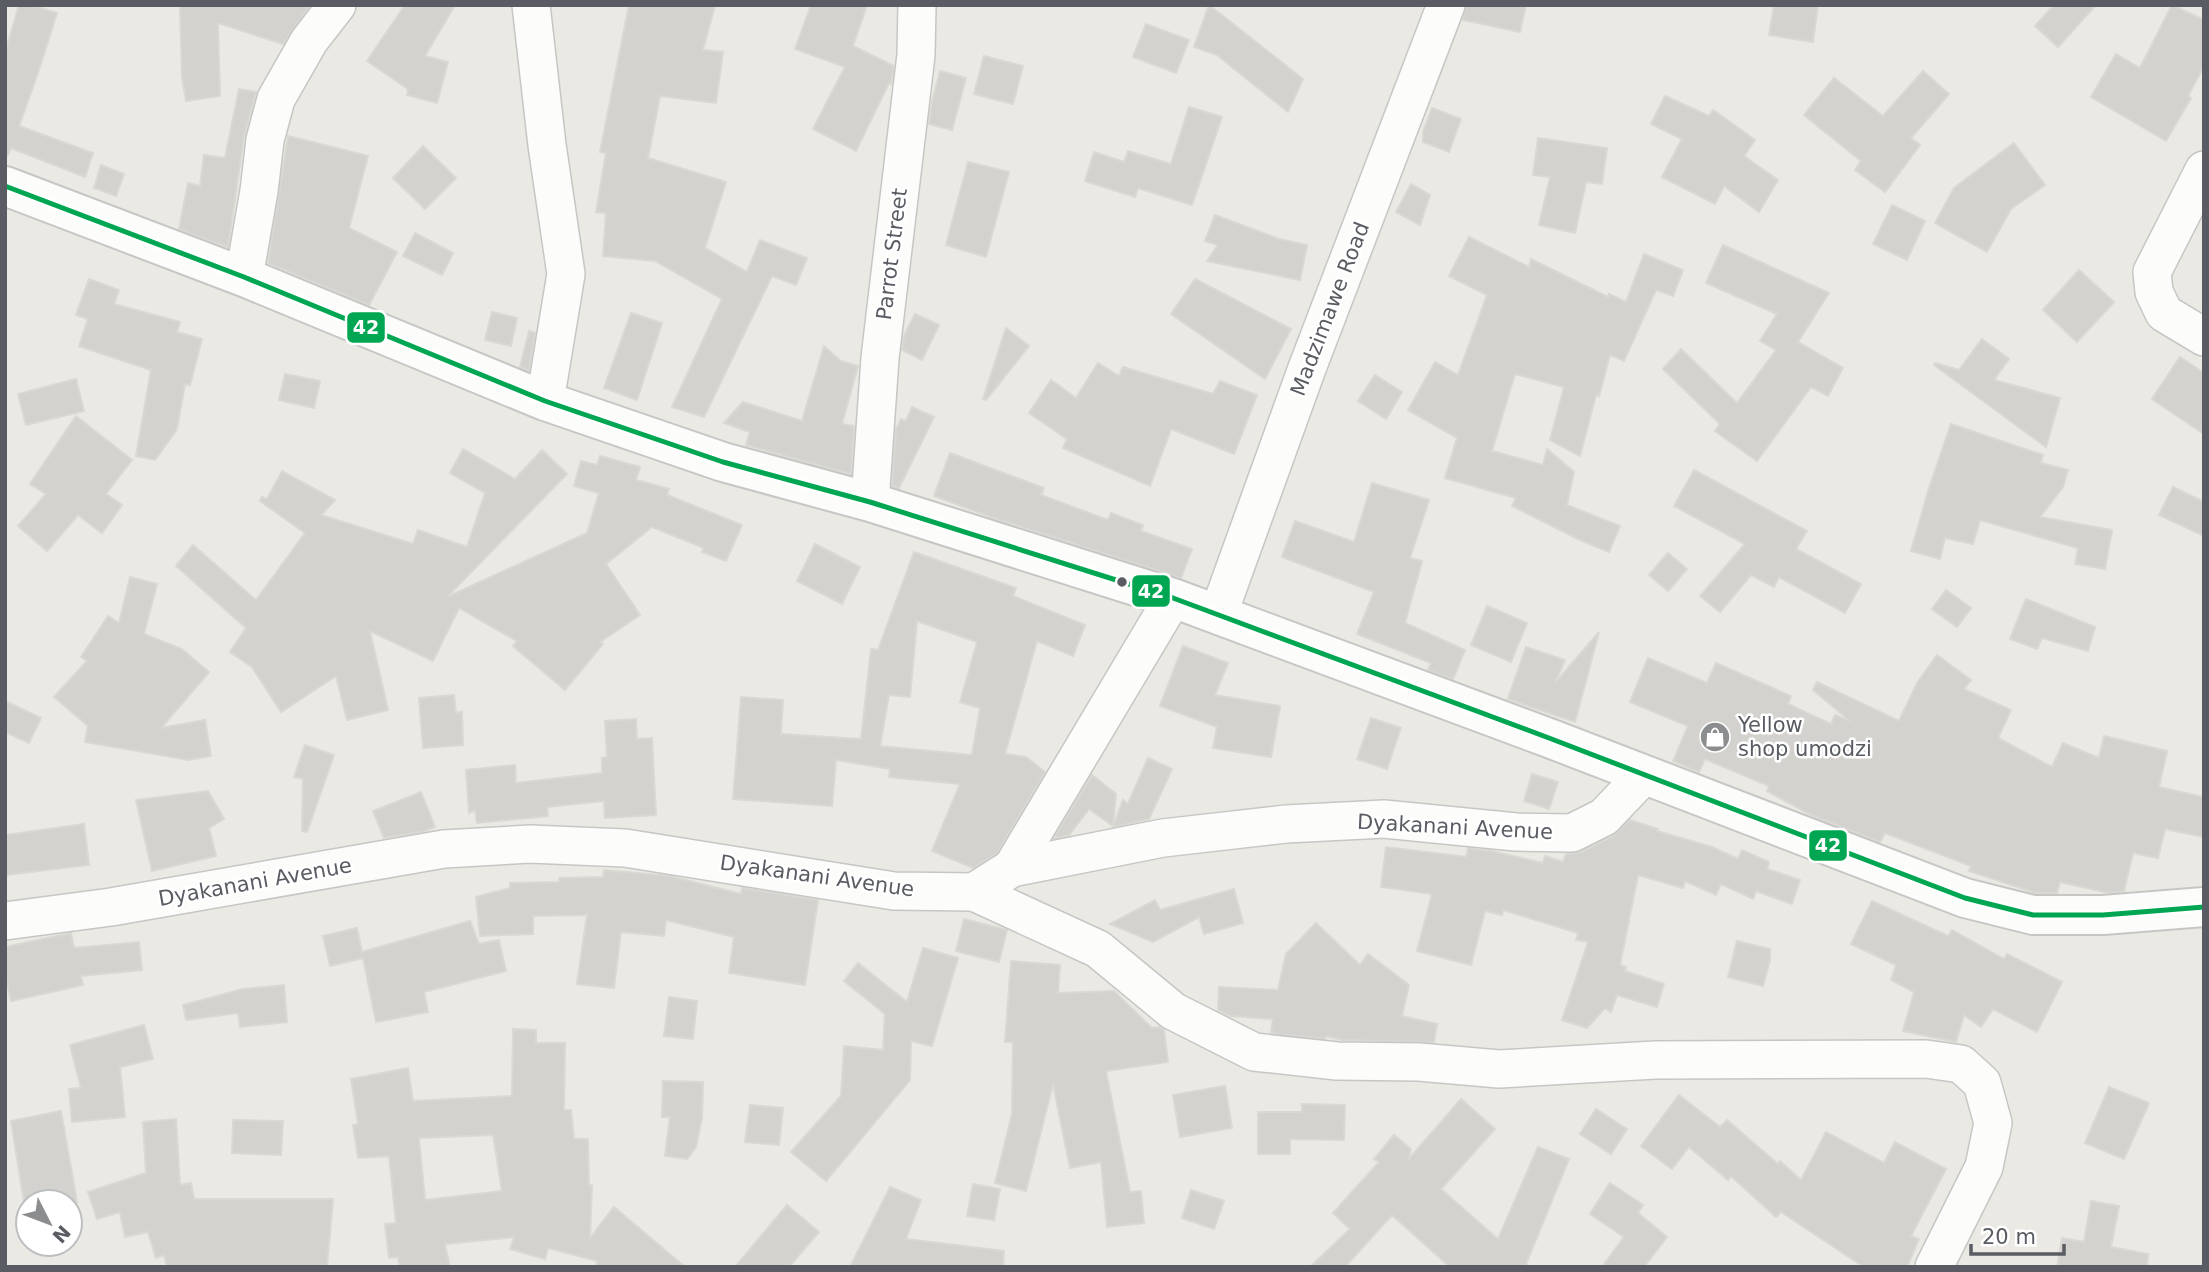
<svg xmlns="http://www.w3.org/2000/svg" width="2209" height="1272" viewBox="0 0 2209 1272" font-family="'DejaVu Sans',sans-serif">
	<rect width="100%" height="100%" fill="#eae9e3"/>
	<g fill="#d3d2ce" stroke="#dad8d2" stroke-width="2" fill-rule="evenodd">
		<polygon points="19,5 30,5 57,13 39,70 19,126 93,153 85,177 11,148 8,155 5,155 5,53"/>
		<polygon points="180,5 310,5 283,44 218,23 220,96 186,101 182,77"/>
		<polygon points="405,5 455,5 425,56 448,62 437,103 407,95 408,89 367,61"/>
		<polygon points="629,5 715,5 703,50 723,52 716,103 660,96 648,158 726,182 705,248 747,272 760,240 807,258 796,285 772,276 704,417 672,407 722,299 655,261 603,256 606,213 596,212 606,153 600,152"/>
		<polygon points="811,5 867,5 853,46 894,66 891,84 889,83 856,151 813,129 845,67 795,49"/>
		<polygon points="1209,5 1303,79 1288,112 1217,55 1194,47"/>
		<polygon points="1466,5 1526,5 1520,32 1463,20"/>
		<polygon points="1774,5 1818,5 1813,42 1769,35"/>
		<polygon points="2054,5 2096,5 2058,47 2035,26"/>
		<polygon points="2172,5 2204,20 2204,66 2188,96 2191,98 2166,141 2091,97 2116,54 2140,68"/>
		<polygon points="1146,24 1189,40 1176,73 1133,57"/>
		<polygon points="984,56 1023,66 1013,104 974,94"/>
		<polygon points="940,71 966,78 952,130 929,124 932,102"/>
		<polygon points="1923,71 1949,94 1911,138 1920,145 1885,192 1855,170 1861,161 1804,115 1834,78 1883,116"/>
		<polygon points="239,89 256,92 244,137 228,247 179,229 188,183 200,186 204,155 225,158"/>
		<polygon points="1665,96 1709,116 1713,110 1755,140 1744,156 1778,180 1759,212 1724,186 1715,204 1662,177 1682,139 1651,124"/>
		<polygon points="1189,107 1222,117 1192,205 1138,188 1135,197 1085,181 1094,152 1124,162 1128,151 1171,164"/>
		<polygon points="1432,108 1461,119 1449,152 1423,142 1423,132"/>
		<polygon points="288,136 368,156 349,228 397,252 369,305 268,263"/>
		<polygon points="1538,138 1607,148 1602,184 1586,182 1575,233 1539,225 1550,177 1533,175"/>
		<polygon points="2014,143 2045,185 2011,209 1987,252 1935,223 1954,188"/>
		<polygon points="423,146 456,178 425,209 393,178"/>
		<polygon points="968,162 1009,172 986,257 946,245"/>
		<polygon points="101,165 124,174 116,196 94,188"/>
		<polygon points="1411,184 1430,195 1420,225 1396,212"/>
		<polygon points="1892,205 1925,221 1907,260 1873,244"/>
		<polygon points="1215,215 1279,239 1307,245 1300,280 1207,261 1218,245 1205,241"/>
		<polygon points="415,233 453,253 442,275 403,256"/>
		<polygon points="1469,237 1529,267 1531,259 1608,297 1609,294 1626,302 1644,254 1683,270 1673,296 1656,290 1624,361 1610,355 1599,396 1596,395 1580,456 1550,440 1564,387 1515,374 1492,451 1543,465 1547,449 1574,472 1567,505 1620,526 1609,552 1580,540 1512,506 1516,498 1445,478 1457,438 1408,410 1435,362 1458,375 1487,295 1449,276"/>
		<polygon points="1723,245 1829,293 1798,342 1843,368 1828,396 1811,387 1757,461 1715,431 1720,424 1663,369 1681,349 1737,403 1776,350 1760,341 1777,314 1706,283"/>
		<polygon points="2079,270 2114,302 2077,342 2043,310"/>
		<polygon points="89,279 119,290 114,304 180,322 177,332 202,339 190,385 185,384 177,429 155,460 136,456 151,370 79,346 88,319 76,315"/>
		<polygon points="1195,279 1291,329 1265,379 1171,314"/>
		<polygon points="492,312 517,318 511,346 485,340"/>
		<polygon points="631,313 662,323 637,400 604,388"/>
		<polygon points="915,314 939,325 922,360 902,350 904,336"/>
		<polygon points="1006,328 1029,346 986,400 983,399"/>
		<polygon points="529,331 535,333 529,371 520,367"/>
		<polygon points="1982,339 2009,359 1994,380 2060,398 2046,447 1934,365 1935,363 1959,370"/>
		<polygon points="824,346 841,361 858,366 842,424 854,426 851,474 746,445 750,432 724,423 743,402 802,421"/>
		<polygon points="2180,357 2204,373 2204,434 2152,399"/>
		<polygon points="1098,363 1119,376 1123,367 1213,394 1220,381 1257,395 1234,454 1171,429 1150,486 1063,448 1067,439 1029,413 1051,380 1076,398"/>
		<polygon points="285,374 320,381 314,408 279,400"/>
		<polygon points="1375,375 1402,392 1386,419 1358,401"/>
		<polygon points="76,379 84,411 26,425 18,394"/>
		<polygon points="912,407 934,417 899,488 892,486 896,430 901,419 906,421"/>
		<polygon points="76,416 132,460 106,494 122,505 102,533 78,515 47,551 18,526 46,494 30,484"/>
		<polygon points="1951,424 2043,455 2041,463 2068,470 2063,487 2040,517 2112,530 2105,569 2075,564 2078,548 1980,520 1973,544 1945,538 1940,559 1911,551 1929,488"/>
		<polygon points="463,449 515,479 542,450 567,474 447,597 587,533 599,493 574,486 581,461 597,465 600,456 640,467 636,480 669,489 667,495 742,525 726,561 702,552 704,548 652,527 606,564 640,615 600,642 603,644 565,690 513,646 517,641 459,608 433,661 370,631 388,710 347,720 336,676 281,712 252,667 230,652 246,628 176,566 193,545 256,600 305,533 260,501 262,497 267,499 282,471 335,500 321,515 413,544 418,530 467,547 485,493 450,473"/>
		<polygon points="950,453 1044,488 1041,495 1108,520 1111,513 1143,525 1141,531 1192,549 1181,578 991,517 934,496"/>
		<polygon points="1694,470 1807,531 1796,549 1861,584 1845,613 1779,577 1774,587 1751,575 1720,612 1700,596 1745,544 1674,506"/>
		<polygon points="1372,483 1429,500 1410,558 1422,561 1405,623 1465,650 1453,679 1428,670 1431,663 1357,634 1374,592 1282,557 1295,521 1354,542"/>
		<polygon points="2173,487 2204,502 2204,536 2159,515"/>
		<polygon points="815,544 860,567 842,604 797,581"/>
		<path d="M 914,552 L 1016,588 L 1013,596 L 1085,625 L 1073,656 L 1037,641 L 1005,754 L 1026,757 L 1045,772 L 997,853 L 973,868 L 932,851 L 960,784 L 889,777 L 890,769 L 836,760 L 832,806 L 733,799 L 741,697 L 783,700 L 781,734 L 861,739 L 871,649 L 878,650 ZM 917,621 L 977,642 L 960,702 L 980,708 L 972,755 L 880,746 L 889,695 L 910,697 Z"/>
		<polygon points="1668,553 1687,569 1668,591 1649,575"/>
		<polygon points="130,577 157,584 144,634 182,649 209,672 161,728 205,720 211,756 189,760 85,742 88,726 54,697 87,661 81,657 108,616 119,623"/>
		<polygon points="1946,590 1971,608 1957,627 1932,609"/>
		<polygon points="2026,599 2095,627 2088,651 2042,638 2037,649 2010,639"/>
		<polygon points="1487,606 1527,623 1511,662 1471,645"/>
		<polygon points="1599,632 1575,722 1508,699 1526,647 1565,660 1555,683"/>
		<polygon points="1183,646 1228,663 1215,695 1280,706 1271,757 1213,748 1217,727 1160,706"/>
		<polygon points="1937,655 1971,680 1964,689 2011,710 1998,738 2052,767 2063,743 2099,758 2104,736 2167,751 2159,787 2204,797 2204,837 2165,829 2158,858 2133,853 2124,891 2109,893 2060,882 2057,893 2036,893 1969,871 1971,866 1885,833 1880,842 1811,815 1767,791 1769,786 1705,759 1699,772 1673,761 1688,726 1630,702 1648,658 1707,683 1716,663 1791,696 1788,704 1831,724 1835,715 1850,721 1813,690 1817,682 1899,721 1917,683"/>
		<polygon points="454,695 456,713 462,712 463,745 423,748 419,698"/>
		<polygon points="5,701 41,718 29,743 5,732"/>
		<polygon points="1371,718 1401,728 1387,769 1357,759"/>
		<polygon points="636,719 637,739 652,738 656,815 605,818 604,801 547,807 548,816 477,823 475,810 469,813 466,770 515,765 516,783 602,773 602,758 607,757 605,721"/>
		<polygon points="305,745 334,755 307,832 302,831 303,779 294,777"/>
		<polygon points="1148,758 1172,769 1149,819 1113,827 1123,800 1128,804"/>
		<polygon points="1532,774 1558,782 1549,809 1524,801"/>
		<polygon points="1092,775 1116,794 1113,826 1089,809 1069,835 1054,838"/>
		<polygon points="208,791 224,819 209,828 216,856 152,871 136,800"/>
		<polygon points="421,792 435,827 425,831 384,838 373,811"/>
		<polygon points="1630,820 1658,829 1657,831 1712,847 1738,859 1742,850 1769,862 1767,869 1800,880 1792,904 1756,891 1753,899 1721,884 1716,895 1685,881 1683,888 1638,875 1620,965 1626,967 1625,971 1664,984 1657,1007 1617,995 1611,1012 1605,1008 1587,1028 1562,1020 1588,942 1576,940 1578,933 1503,910 1502,915 1485,911 1471,965 1417,951 1432,894 1381,887 1386,847 1466,857 1468,848 1491,851 1543,863 1545,856 1563,862 1566,854 1581,852 1613,836"/>
		<polygon points="84,824 89,865 5,875 5,835"/>
		<polygon points="604,870 670,876 741,894 742,888 818,900 805,985 729,973 734,937 666,920 664,936 621,932 614,988 577,984 587,915 533,916 533,934 480,936 476,897 510,888 510,883 560,882 559,878 603,877"/>
		<polygon points="1234,889 1243,923 1204,934 1199,917 1153,942 1110,924 1155,900 1160,910"/>
		<polygon points="1872,901 1948,936 1952,930 2004,959 2007,954 2062,982 2037,1032 1993,1009 1981,1027 1964,1015 1956,1042 1903,1031 1914,992 1891,980 1896,965 1851,944"/>
		<polygon points="964,919 1007,930 999,962 956,951"/>
		<polygon points="470,921 479,944 499,940 506,971 424,992 428,1012 376,1022 363,958 330,966 323,936 357,928 362,952"/>
		<polygon points="1316,923 1360,965 1368,954 1409,985 1402,1016 1437,1024 1434,1042 1342,1040 1326,1036 1325,1039 1279,1034 1271,1032 1273,1019 1230,1016 1218,1010 1219,987 1278,990 1286,954"/>
		<polygon points="71,933 74,948 139,942 142,970 81,976 83,985 11,1001 5,973 5,947"/>
		<polygon points="1737,941 1770,949 1770,960 1763,986 1728,977"/>
		<polygon points="923,948 958,958 932,1046 911,1041 910,1080 826,1181 791,1152 841,1096 844,1046 883,1050 885,1014 844,981 858,963 907,1002"/>
		<polygon points="1011,961 1060,965 1058,993 1114,991 1152,1028 1160,1027 1164,1030 1168,1062 1106,1071 1130,1192 1141,1191 1144,1223 1107,1227 1101,1162 1070,1168 1053,1084 1026,1191 995,1183 1012,1114 1013,1042 1005,1042"/>
		<polygon points="284,985 287,1022 240,1027 238,1013 186,1020 183,1005 243,989"/>
		<polygon points="669,997 697,1001 693,1039 664,1036"/>
		<polygon points="144,1025 153,1059 120,1067 125,1117 72,1122 69,1089 81,1088 70,1045"/>
		<path d="M 513,1029 L 536,1030 L 536,1043 L 565,1043 L 564,1110 L 571,1110 L 574,1139 L 588,1139 L 589,1185 L 592,1185 L 590,1238 L 614,1207 L 685,1267 L 596,1267 L 597,1261 L 548,1248 L 545,1259 L 510,1249 L 514,1237 L 445,1244 L 450,1267 L 400,1267 L 398,1257 L 389,1258 L 385,1224 L 396,1223 L 389,1156 L 358,1158 L 353,1125 L 358,1124 L 351,1079 L 408,1068 L 413,1101 L 512,1096 ZM 493,1135 L 502,1191 L 425,1200 L 419,1138 Z"/>
		<polygon points="663,1081 703,1082 702,1118 696,1147 687,1159 665,1156 670,1117 662,1117"/>
		<polygon points="1225,1086 1232,1128 1180,1137 1173,1095"/>
		<polygon points="2109,1087 2149,1103 2124,1159 2085,1143"/>
		<polygon points="1679,1095 1720,1127 1727,1120 1778,1164 1780,1161 1801,1180 1826,1132 1884,1163 1895,1142 1946,1169 1911,1236 1919,1239 1907,1267 1864,1267 1781,1212 1776,1217 1731,1176 1728,1180 1689,1147 1672,1169 1641,1146"/>
		<polygon points="1461,1099 1495,1129 1441,1189 1498,1239 1538,1147 1569,1159 1526,1264 1530,1267 1450,1267 1392,1215 1345,1267 1310,1267 1350,1229 1333,1213 1379,1162 1374,1159 1394,1135 1411,1149 1408,1160"/>
		<polygon points="1302,1104 1345,1105 1344,1140 1290,1139 1290,1154 1258,1154 1258,1112 1302,1112"/>
		<polygon points="750,1105 783,1108 779,1145 745,1142"/>
		<polygon points="1596,1109 1627,1129 1611,1154 1580,1134"/>
		<polygon points="61,1111 77,1202 24,1202 11,1121"/>
		<polygon points="176,1119 180,1185 191,1183 194,1199 333,1199 327,1267 167,1267 164,1255 156,1258 148,1232 125,1237 120,1212 97,1219 88,1192 146,1173 143,1122"/>
		<polygon points="233,1120 283,1121 281,1155 232,1153"/>
		<polygon points="1610,1183 1643,1205 1638,1213 1667,1237 1644,1267 1602,1267 1624,1237 1590,1214"/>
		<polygon points="973,1184 1000,1189 994,1220 967,1216"/>
		<polygon points="890,1187 921,1200 906,1239 1004,1251 1003,1267 850,1267"/>
		<polygon points="1191,1190 1224,1201 1214,1229 1182,1218"/>
		<polygon points="2091,1201 2119,1206 2111,1247 2148,1254 2147,1267 2057,1267 2062,1238 2084,1242"/>
		<polygon points="787,1205 819,1232 789,1267 735,1267"/>
	</g>
	<g fill="none" stroke-linecap="round" stroke-linejoin="round">
		<g stroke="#c6c7c5" stroke-width="40">
			<g id="minor">
				<polyline points="531,5 547,145 566,274 545,401"/>
				<polyline points="2204,170 2152,272 2154,292 2164,313 2204,337"/>
				<polyline points="244,277 259,191 265,140 276,99 309,41 337,5"/>
				<polyline points="870,502 880,358 916,55 917,5"/>
				<polyline points="1218,615 1306,371 1446,5"/>
				<polyline points="1012,868 1173,598"/>
				<polyline points="974,892 1098,949 1173,1011 1254,1052 1337,1061 1419,1062 1499,1069 1655,1060 1926,1059 1961,1064 1982,1083 1993,1123 1984,1167 1934,1267"/>
				<polyline points="5,921 111,907 444,849 530,844 625,848 894,891 974,892 1012,868 1163,838 1286,824 1384,819 1516,832 1572,833 1604,817 1644,775"/>
			</g>
		</g>
		<g stroke="#c6c7c5" stroke-width="42">
			<polyline id="tertiary" points="5,186 244,277 545,401 723,462 870,502 1173,598 1549,738 1965,898 2033,915 2103,915 2204,907"/>
		</g>
		<use href="#minor" stroke="#fcfcfb" stroke-width="37"/>
		<use href="#tertiary" stroke="#fcfcfb" stroke-width="38"/>
		<g stroke="#fff" stroke-width="10">
			<polyline id="bus-1" points="5,186 244,277 545,401 723,462 870,502 1173,598 1549,738 1965,898 2033,915 2103,915 2204,907"/>
		</g>
		<use href="#bus-1" stroke="#00a651" stroke-width="5"/>
	</g>
	<defs>
		<g id="shop-disc" transform="scale(1.575)"><circle r="9.5" fill="#8c8d8f" stroke="#fff"/><path d="M-5-2.5h2.3a2.7 3.5 0 0 1 5.4 0H5L5.5 6h-11ZM-1.5-2.5h3a1.5 2.3 0 0 0-3 0Z" fill="#fff"/></g>
	</defs>
	<g fill-rule="evenodd">
		<use href="#shop-disc" x="1715" y="737"/>
	</g>
	<circle fill="#595c62" stroke="#fff" stroke-width="2.5" cx="1122" cy="582" r="6"/>
	<g text-anchor="middle" stroke-width="5" stroke-linejoin="round" paint-order="stroke">
		<g font-size="21" fill="#595c62" stroke="#fff">
			<text transform="translate(892 254) rotate(-83)" y="7">Parrot Street</text>
			<text transform="translate(1330 309) rotate(-69)" y="7">Madzimawe Road</text>
			<text transform="translate(1455 827) rotate(3)" y="7">Dyakanani Avenue</text>
			<text transform="translate(817 876) rotate(8)" y="7">Dyakanani Avenue</text>
			<text transform="translate(255 882) rotate(-10)" y="7">Dyakanani Avenue</text>
		</g>
		<g font-size="21" fill="#595c62" stroke="#fff" text-anchor="start">
			<text x="1738" y="732">Yellow<tspan x="1738" dy="24">shop umodzi</tspan></text>
		</g>
	</g>
	<g stroke="#fff" stroke-width="2.5">
		<rect x="346" y="311" width="40" height="33" rx="7" fill="#00a651"/>
		<rect x="1131" y="574" width="40" height="34" rx="7" fill="#00a651"/>
		<rect x="1808" y="829" width="40" height="33" rx="7" fill="#00a651"/>
	</g>
	<g font-size="19" text-anchor="middle" font-weight="bold" fill="#fff">
		<text x="366" y="334">42</text>
		<text x="1151" y="598">42</text>
		<text x="1828" y="852">42</text>
	</g>
	<rect width="2209" height="1272" fill="none" stroke="#595c62" stroke-width="14"/>
	<g transform="translate(49 1223) rotate(132)"><circle r="33" fill="#ffffff" stroke="#bdbec0" stroke-width="2"/>
	<path d="M0-5L12 26L0 18L-12 26Z" fill="#8c8d8f"/>
	<text y="-10" font-size="19" font-weight="bold" text-anchor="middle" fill="#595c62">N</text>
	</g>
	<path d="M1971 1244v10h93v-10" fill="none" stroke="#595c62" stroke-width="3.5"/>
	<text x="1982" y="1244" font-size="21" fill="#595c62" stroke="#ffffff" stroke-width="5" paint-order="stroke">20 m</text>
</svg>
